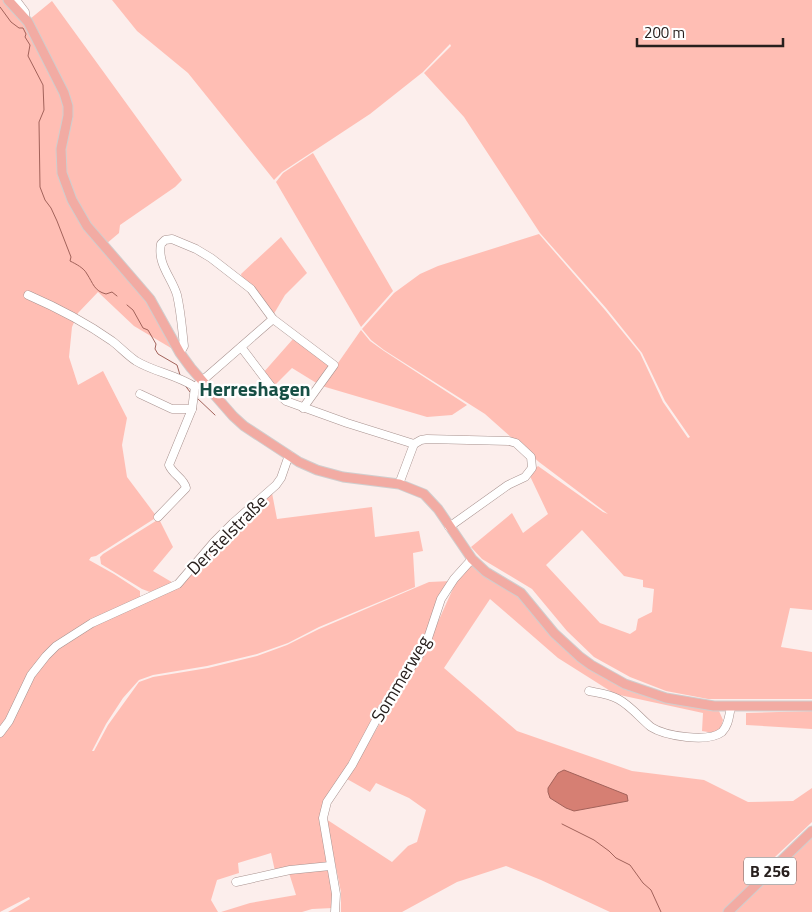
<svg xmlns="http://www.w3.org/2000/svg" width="812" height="912" viewBox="0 0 812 912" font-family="'Titillium Web',sans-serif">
	<rect width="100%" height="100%" fill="#fceeec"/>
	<g fill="#ffbeb4" fill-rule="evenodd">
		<polygon points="0,0 3,0 24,20 59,88 66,110 59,149 71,202 147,300 176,351 134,326 98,292 78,313 72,327 69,357 78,385 103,371 127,418 122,445 127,477 157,517 96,556 91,557 89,560 114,574 140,591 140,598 91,620 67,634 42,656 7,718 0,726"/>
		<path d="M 112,0 L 812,0 L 812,610 L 790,608 L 781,647 L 812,652 L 812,699 L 708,699 L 666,691 L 630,677 L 594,657 L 567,631 L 532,589 L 482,559 L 471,547 L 512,513 L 523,533 L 548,514 L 529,474 L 538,466 L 603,512 L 608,514 L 539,462 L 485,414 L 384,350 L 371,340 L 362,329 L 394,293 L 420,274 L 438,266 L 539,234 L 605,310 L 640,353 L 663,402 L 688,438 L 690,437 L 665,401 L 642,353 L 606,308 L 540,233 L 464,117 L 424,73 L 451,46 L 450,44 L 423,72 L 370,114 L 282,172 L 274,180 L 188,73 L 137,31 ZM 582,530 L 624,576 L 643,580 L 643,587 L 654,589 L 652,612 L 638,619 L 636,630 L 630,634 L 600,623 L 546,565 Z"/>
		<polygon points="52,1 182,180 175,187 120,225 119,233 106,244 90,225 76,200 65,171 65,150 71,119 30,19"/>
		<polygon points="313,153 393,291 361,327 276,182 283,173"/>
		<polygon points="281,237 307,273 285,295 272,317 242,279 241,274"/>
		<polygon points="361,330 370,341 384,351 467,405 452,415 427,417 322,386"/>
		<polygon points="293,339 331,365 318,384 292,368 274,386 263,373"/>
		<polygon points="272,493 277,519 372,507 375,537 419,531 423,551 413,553 415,587 319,627 288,643 257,654 207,666 153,675 139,680 123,698 106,724 92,751 94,751 108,725 139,682 153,677 208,668 257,656 287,645 319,629 429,582 451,581 421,649 351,764 329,793 320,815 327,864 275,871 271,853 238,863 239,873 217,880 211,900 218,912 8,912 30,899 29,897 0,912 0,735 36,672 49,656 68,640 93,625 180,586 241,519"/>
		<polygon points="159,519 173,547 153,571 175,584 150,592 142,589 101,564 100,557 103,554"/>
		<polygon points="472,564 521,598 590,668 670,703 719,711 723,720 721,727 714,733 702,731 703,713 615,694 558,658 490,599 444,668 517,731 632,771 704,780 748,802 793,801 812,788 812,822 756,875 765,882 812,837 812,912 610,912 541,880 506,866 457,882 402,912 341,912 341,892 326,819 392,862 408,846 417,842 426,810 409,798 376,783 370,792 347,779 389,708 423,655 456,582"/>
		<polygon points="812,711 812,729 746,725 746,713"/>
		<polygon points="328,868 334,895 333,908 312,909 302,912 221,912 250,903 296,895 289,873"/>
	</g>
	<polygon fill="#d67f73" stroke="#a2625a" points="564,770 627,795 628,801 574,811 566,808 550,798 548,792 548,788 558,773"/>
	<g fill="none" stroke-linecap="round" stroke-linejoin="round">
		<g stroke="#a2625a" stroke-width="1">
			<path d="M 0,7 L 11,22 L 19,28 L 23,28 L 26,34 L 25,37 L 30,45 L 28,56 L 43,85 L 44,110 L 39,122 L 40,187 L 45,200 L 51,208 L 57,221 L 71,257 L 70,261 C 76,264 84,268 87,274 C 93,283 94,291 106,294 L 112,292 L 117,296"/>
			<polyline points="127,305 133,310 143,328 148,330 156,344 155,349 158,354 177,365 180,375"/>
			<polyline points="184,384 190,392"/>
			<polyline points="197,398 215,415"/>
			<polyline points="562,824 594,840 609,851 616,858 630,865 643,883 651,890 661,912"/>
		</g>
		<g stroke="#a8928f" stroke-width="9">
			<g id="minor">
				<polyline points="16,0 25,12 25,17"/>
				<path d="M 28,295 C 58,308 85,322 112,341 C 120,347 127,355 136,361 C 154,372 177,375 195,387"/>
				<polyline points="241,347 273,389 286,401 347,423 414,444 399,484"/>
				<path d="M 180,353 L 184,346 C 182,329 181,312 177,295 C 172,278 157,264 161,244 L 165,240 L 172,239 L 196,249 L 211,258 L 251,289 L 273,319 L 334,365 L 303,408"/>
				<polyline points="140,394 172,409 192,409"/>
				<polyline points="414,444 421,440 427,439 509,441 516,443 531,457 532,468 525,477 508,485 449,527"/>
				<path d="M 158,517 L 186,488 C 184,478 173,475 169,465 L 192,409 L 195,387 L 273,319"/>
				<path d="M 589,691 C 599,693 609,694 618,699 C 631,706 640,718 651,727 C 665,736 708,743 722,732 C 729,725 729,715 731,707"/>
				<polyline points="0,733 9,721 31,675 46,656 56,646 92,623 178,584 214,542 233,523 276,485 281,478 289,455"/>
				<polyline points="236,882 290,870 330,866"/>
				<polyline points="335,912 336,894 323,818 327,802 352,765 382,709 417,659 427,641 441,599 454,579 472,559"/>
			</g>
		</g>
		<g stroke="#d0cece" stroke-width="11">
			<g id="major">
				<polyline points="8,0 28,22 64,93 68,106 68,116 61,149 62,173 72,200 87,226 150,299 180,353 191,368 233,416 244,426 299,462 317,470 343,477 399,484 424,494 438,509 472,559 486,572 521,593 554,633 580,657 591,665 625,684 666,698 714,706 812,706"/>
				<polyline points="728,912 812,831"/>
			</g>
		</g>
		<use href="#minor" stroke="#fff" stroke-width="8"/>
		<use href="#major" stroke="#f2aba3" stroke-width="9"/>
	</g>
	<g text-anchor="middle" stroke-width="4.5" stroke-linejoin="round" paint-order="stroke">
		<rect fill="#fff" stroke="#686362" stroke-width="1" x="744" y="857.5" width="52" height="27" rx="4"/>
		<g font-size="16" font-weight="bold" fill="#28201e">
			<text x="770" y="877">B 256</text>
		</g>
		<g font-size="18" fill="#28201e" stroke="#fff">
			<text transform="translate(227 535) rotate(-45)" y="6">Derstelstraße</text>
			<text transform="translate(401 679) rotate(-59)" y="6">Sommerweg</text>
		</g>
		<g font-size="20" font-weight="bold" fill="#174f45" stroke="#fff">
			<text x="255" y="396">Herreshagen</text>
		</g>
	</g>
	<path d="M637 38v8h146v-8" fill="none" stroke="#28201e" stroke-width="2.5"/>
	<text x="644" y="38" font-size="15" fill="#28201e" stroke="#ffffff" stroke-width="4" paint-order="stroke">200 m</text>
</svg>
